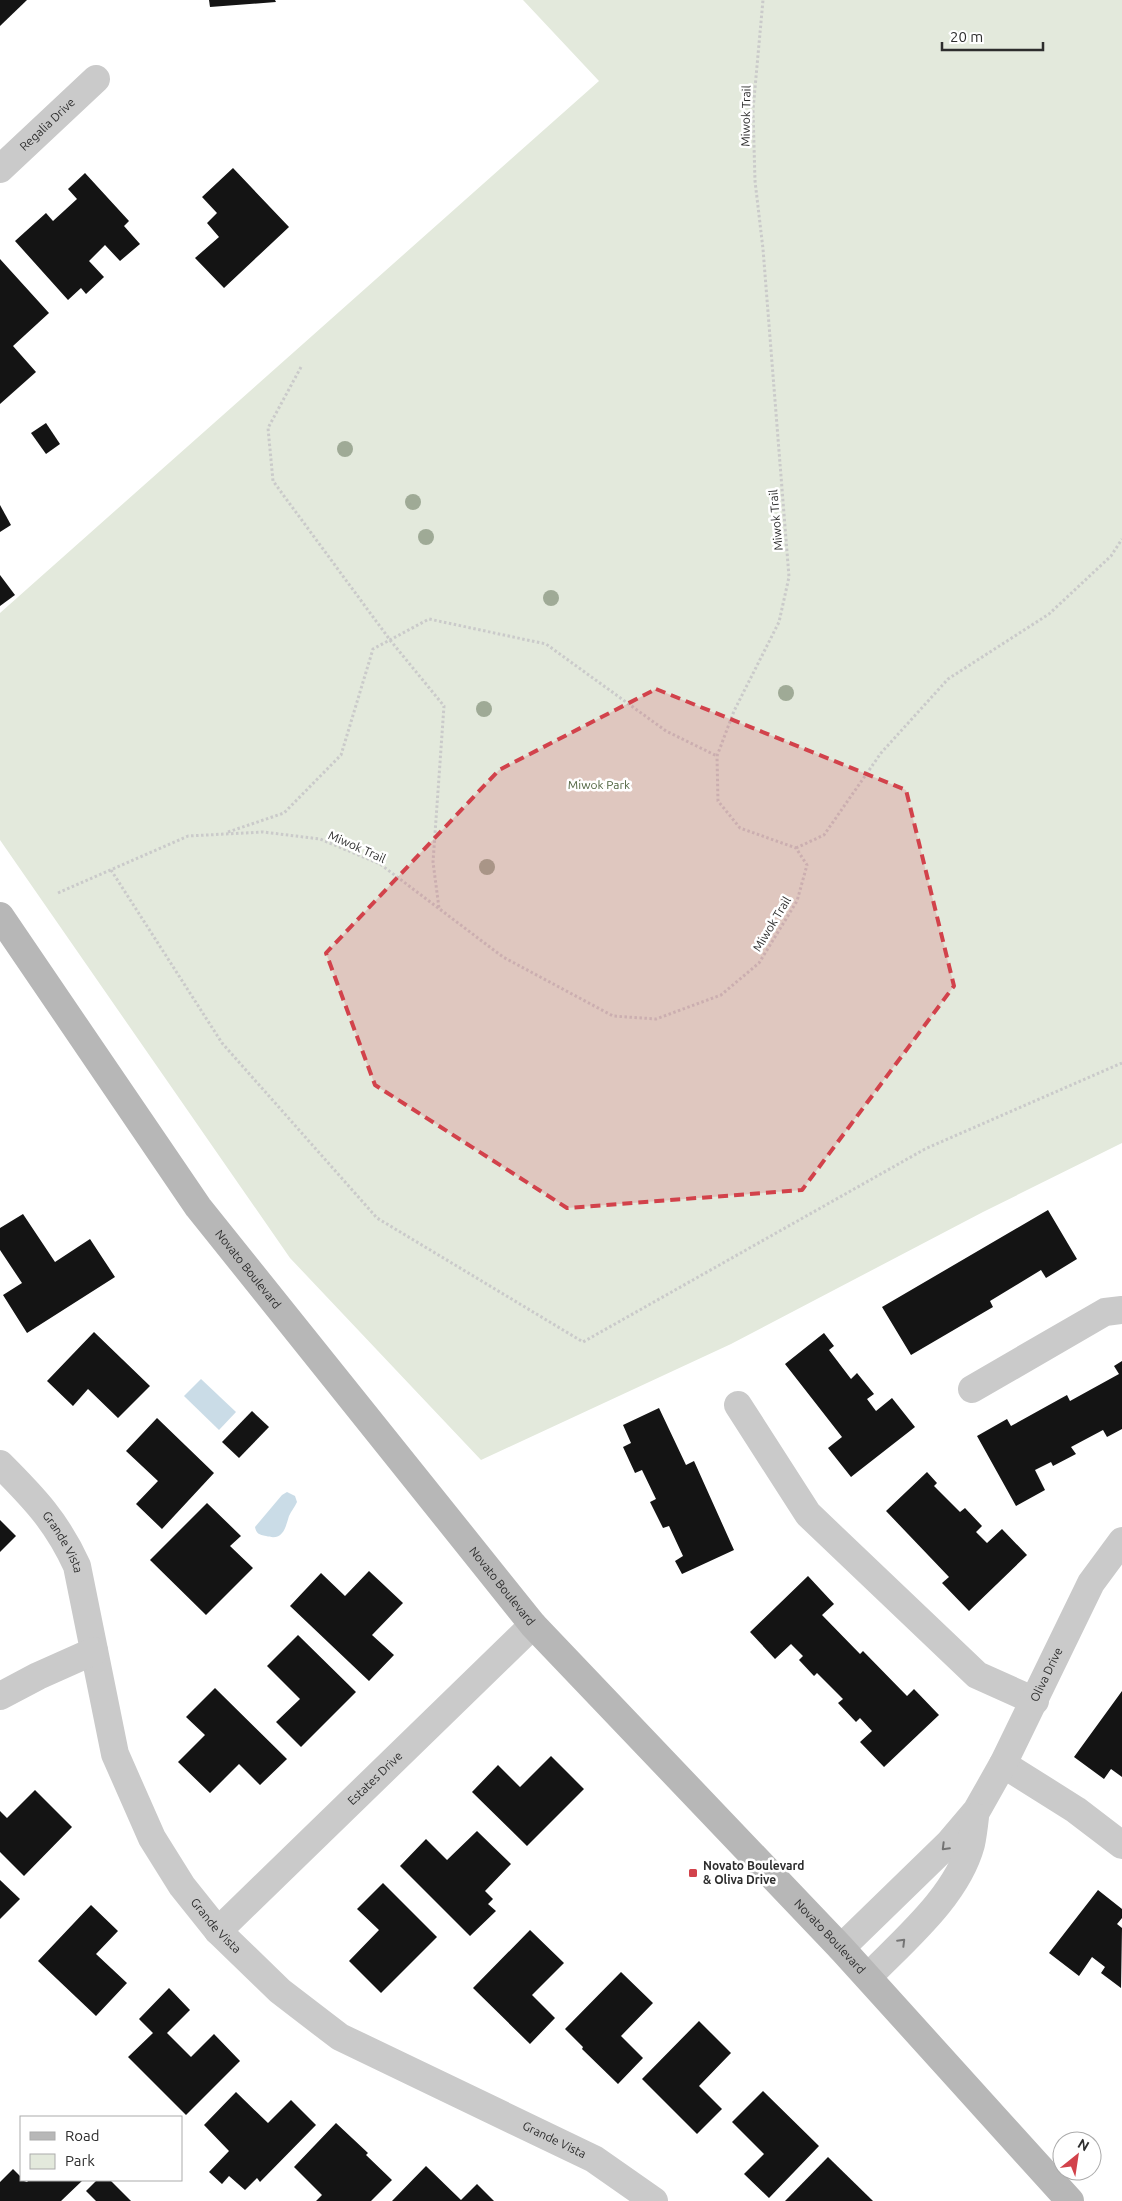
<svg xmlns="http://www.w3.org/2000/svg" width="1122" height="2201" viewBox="0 0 1122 2201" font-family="Ubuntu,sans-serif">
	<rect width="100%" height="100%" fill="#fff"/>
	<polygon fill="#e3e9dc" points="523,0 1122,0 1122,1143 983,1212 731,1344 481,1460 290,1258 0,840 0,613 599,81"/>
	<g fill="#cadce7">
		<polygon points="201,1379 236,1412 219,1430 184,1396"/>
		<path d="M 287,1492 L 295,1496 L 297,1502 C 295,1507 291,1511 289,1516 C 285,1529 283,1541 266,1536 C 259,1535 256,1533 255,1527 L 282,1495 Z"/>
	</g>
	<g fill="#141414">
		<polygon points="0,0 27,0 0,26"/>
		<polygon points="209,0 275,0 276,2 210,7"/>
		<polygon points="233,168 289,227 224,288 195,258 219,237 207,223 217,213 202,197"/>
		<polygon points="85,173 129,221 124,226 140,244 120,261 105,245 89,261 104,277 86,294 81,288 68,300 15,241 46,213 53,221 77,199 68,189"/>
		<polygon points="0,259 49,313 13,346 36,372 0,404"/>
		<polygon points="46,423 60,444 46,454 31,433"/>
		<polygon points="0,505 11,525 0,532"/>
		<polygon points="0,575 15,595 0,606"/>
		<polygon points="1048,1210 1077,1259 1046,1278 1041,1270 990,1301 993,1307 911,1355 882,1307"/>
		<polygon points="23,1214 55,1262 90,1239 115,1277 27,1333 3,1295 22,1283 0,1250 0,1228"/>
		<polygon points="94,1332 150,1386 118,1418 88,1389 73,1406 47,1381"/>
		<polygon points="824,1333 834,1346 829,1350 851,1379 857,1373 874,1394 867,1399 876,1411 892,1398 915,1427 851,1477 828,1448 842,1437 785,1364"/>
		<polygon points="1122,1361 1122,1429 1107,1437 1103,1430 1071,1447 1076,1454 1053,1466 1051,1462 1035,1470 1045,1490 1016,1506 977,1436 1007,1419 1011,1426 1067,1395 1070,1401 1119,1374 1114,1366"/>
		<polygon points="659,1408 686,1465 694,1461 734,1550 682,1574 675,1561 683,1556 669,1526 663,1528 650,1502 656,1499 642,1470 635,1473 623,1447 631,1443 623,1425"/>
		<polygon points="252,1411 269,1427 239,1458 222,1442"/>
		<polygon points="157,1418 214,1473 162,1529 136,1504 158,1481 126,1451"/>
		<polygon points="927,1472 937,1483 934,1486 960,1512 965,1508 982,1526 976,1532 987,1543 1002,1529 1027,1555 969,1611 942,1583 949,1577 886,1511"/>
		<polygon points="207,1503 241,1536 230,1546 253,1568 206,1615 150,1560"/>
		<polygon points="0,1520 16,1536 0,1552"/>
		<polygon points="369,1571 403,1603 372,1635 394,1655 369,1681 290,1606 321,1573 345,1596"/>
		<polygon points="808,1576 834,1604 822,1615 860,1654 863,1651 907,1696 914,1689 939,1715 884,1767 860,1742 872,1731 860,1718 856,1722 838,1703 843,1699 817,1673 814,1676 799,1660 803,1656 791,1644 775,1659 750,1632"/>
		<polygon points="298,1635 356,1692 301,1747 276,1722 300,1699 267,1666"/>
		<polygon points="215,1688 287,1759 260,1785 239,1764 210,1793 178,1762 205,1735 186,1717"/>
		<polygon points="1122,1691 1122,1777 1111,1769 1104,1779 1074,1757"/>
		<polygon points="551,1756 584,1789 527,1846 472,1792 498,1765 520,1787"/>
		<polygon points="35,1790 72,1827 24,1876 0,1852 0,1811 7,1818"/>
		<polygon points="477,1831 511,1864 485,1891 493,1899 488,1904 496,1911 470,1936 400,1866 426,1839 447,1860"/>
		<polygon points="0,1880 20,1899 0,1919"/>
		<polygon points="383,1883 437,1937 381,1993 349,1961 379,1930 357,1909"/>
		<polygon points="1098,1890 1122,1909 1122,1918 1117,1924 1122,1928 1121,1988 1101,1973 1105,1967 1092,1957 1079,1976 1049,1953"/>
		<polygon points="91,1905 118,1931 96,1954 127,1983 96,2016 38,1961"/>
		<polygon points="530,1930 564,1963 532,1995 555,2018 530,2044 473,1988"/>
		<polygon points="621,1972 653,2003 621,2036 643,2058 618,2084 582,2049 583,2047 565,2029"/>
		<polygon points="169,1988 190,2010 167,2033 191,2057 214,2034 240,2061 186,2115 128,2057 153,2033 139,2019"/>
		<polygon points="699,2021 731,2053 699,2086 722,2109 697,2134 642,2079"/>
		<polygon points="763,2091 819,2146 769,2198 744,2174 764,2154 732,2122"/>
		<polygon points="236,2092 268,2123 291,2100 316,2125 260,2182 257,2178 245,2190 229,2176 222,2184 209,2172 229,2151 204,2125"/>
		<polygon points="336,2123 368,2153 366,2155 392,2180 371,2201 316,2201 322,2195 294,2167"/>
		<polygon points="828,2157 873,2201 785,2201"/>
		<polygon points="426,2166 461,2200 477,2184 494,2201 392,2201"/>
		<polygon points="13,2169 21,2177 21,2180 27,2182 29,2180 83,2180 61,2201 0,2201 0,2182"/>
		<polygon points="97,2180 110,2180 131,2201 96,2201 86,2191"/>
	</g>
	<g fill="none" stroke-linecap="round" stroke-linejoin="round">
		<g stroke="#cacaca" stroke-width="3" stroke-dasharray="2.5 2.5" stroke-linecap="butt">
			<polyline points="301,367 268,428 273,481 390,640 444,706 433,862 439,908"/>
			<polyline points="228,832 284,813 341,755 373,649 429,619 546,644 666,731 717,756"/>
			<polyline points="796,848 824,835 881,753 948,679 1049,614 1111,556 1122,539"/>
			<polyline points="111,870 222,1043 377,1218 583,1342 925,1149 1122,1063"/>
			<polyline points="58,893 188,836 263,832 320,839 380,864 503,957 613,1016 656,1019 721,995 759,963 797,901 807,865 796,848 740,828 718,801 717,756 734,711 779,622 789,577 763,249 755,181 753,110 763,0"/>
		</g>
		<g stroke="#cacaca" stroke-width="28">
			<path id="s1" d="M 0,169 L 96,79"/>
			<polyline points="972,1389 1105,1312 1122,1310"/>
			<polyline points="738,1405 808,1514 977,1675 1035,1701"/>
			<path id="s2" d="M 0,1464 C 34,1498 57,1522 77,1566 L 115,1754 L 152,1838 L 182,1886 L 218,1931 L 280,1991 L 340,2037 L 594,2159 L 654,2201"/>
			<polyline points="0,1696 38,1676 94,1651"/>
			<polyline points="1003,1764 1076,1810 1122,1845"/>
			<path id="s3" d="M 218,1931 L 533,1625"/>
			<path id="s4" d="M 841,1948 L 949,1843 L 977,1810 L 1003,1764 L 1091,1583 L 1122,1541"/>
			<path d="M 868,1977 C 905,1939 957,1896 971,1844 C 973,1835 974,1826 975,1817"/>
		</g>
		<path stroke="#b7b7b7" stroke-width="28" id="s5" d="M 0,916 L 198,1207 L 533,1625 L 841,1948 L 1070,2201"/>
	</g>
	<g fill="#9faa96">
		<circle cx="345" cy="449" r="8"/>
		<circle cx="413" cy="502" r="8"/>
		<circle cx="426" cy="537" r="8"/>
		<circle cx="551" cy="598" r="8"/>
		<circle cx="786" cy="693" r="8"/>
		<circle cx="484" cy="709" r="8"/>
		<circle cx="487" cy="867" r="8"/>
	</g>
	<defs><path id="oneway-chevron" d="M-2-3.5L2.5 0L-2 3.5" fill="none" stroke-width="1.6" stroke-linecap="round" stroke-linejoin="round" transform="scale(1.25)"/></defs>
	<g stroke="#747474">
		<use href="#oneway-chevron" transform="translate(945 1847) rotate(135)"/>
		<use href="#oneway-chevron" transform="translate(902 1942) rotate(-45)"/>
	</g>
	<path fill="#d2424b" fill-opacity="0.2" stroke="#d2424b" stroke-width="4" stroke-dasharray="10 6" stroke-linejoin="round" d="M 656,689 L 906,790 L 954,986 L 802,1190 L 567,1208 L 375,1085 L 326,953 L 499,770 Z"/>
	<rect fill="#d2424b" stroke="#fff" stroke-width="2" x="688" y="1868" width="10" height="10" rx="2.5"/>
	<g text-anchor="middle" stroke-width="5" stroke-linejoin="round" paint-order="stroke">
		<g font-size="12" fill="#2d2d2d" stroke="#fff">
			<text transform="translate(746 116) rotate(-89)" y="4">Miwok Trail</text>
			<text dy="4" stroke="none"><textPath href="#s1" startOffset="65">Regalia Drive</textPath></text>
			<text transform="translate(776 520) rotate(-95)" y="4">Miwok Trail</text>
			<text transform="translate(357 847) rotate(24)" y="4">Miwok Trail</text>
			<text transform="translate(772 924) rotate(-59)" y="4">Miwok Trail</text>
			<text dy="4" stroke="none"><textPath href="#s5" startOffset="432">Novato Boulevard</textPath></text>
			<text dy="4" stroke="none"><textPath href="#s2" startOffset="101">Grande Vista</textPath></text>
			<text dy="4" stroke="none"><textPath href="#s5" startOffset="838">Novato Boulevard</textPath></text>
			<text dy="4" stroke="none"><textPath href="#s4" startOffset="346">Oliva Drive</textPath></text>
			<text dy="4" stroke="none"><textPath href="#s3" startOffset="219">Estates Drive</textPath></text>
			<text dy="4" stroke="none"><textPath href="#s2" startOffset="521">Grande Vista</textPath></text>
			<text dy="4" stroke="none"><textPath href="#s5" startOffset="1318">Novato Boulevard</textPath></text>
			<text dy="4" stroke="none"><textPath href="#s2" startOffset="926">Grande Vista</textPath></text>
		</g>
		<g font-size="12" fill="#506440" stroke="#fff">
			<text x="599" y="789">Miwok Park</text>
		</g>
		<g font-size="12" font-weight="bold" fill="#2d2d2d" stroke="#fff" text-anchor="start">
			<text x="703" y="1870">Novato Boulevard<tspan x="703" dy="14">&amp; Oliva Drive</tspan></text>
		</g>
	</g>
	<rect x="20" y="2116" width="162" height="65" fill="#ffffff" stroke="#ababab"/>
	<rect x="30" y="2132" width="25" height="8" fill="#b7b7b7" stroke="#ababab"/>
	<text x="65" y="2141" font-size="15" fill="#2d2d2d">Road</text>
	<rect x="30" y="2154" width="25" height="15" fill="#e3e9dc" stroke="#ababab"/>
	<text x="65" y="2166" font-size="15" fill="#2d2d2d">Park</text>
	<g transform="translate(1077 2156) rotate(30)"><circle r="24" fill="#ffffff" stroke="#ababab"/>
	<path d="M0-4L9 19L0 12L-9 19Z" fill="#d2424b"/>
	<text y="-8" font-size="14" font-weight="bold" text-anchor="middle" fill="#2d2d2d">N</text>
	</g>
	<path d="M942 42v8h101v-8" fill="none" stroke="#2d2d2d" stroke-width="2.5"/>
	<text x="950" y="42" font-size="15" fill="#2d2d2d" stroke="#ffffff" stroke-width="4" paint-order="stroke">20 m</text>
</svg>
